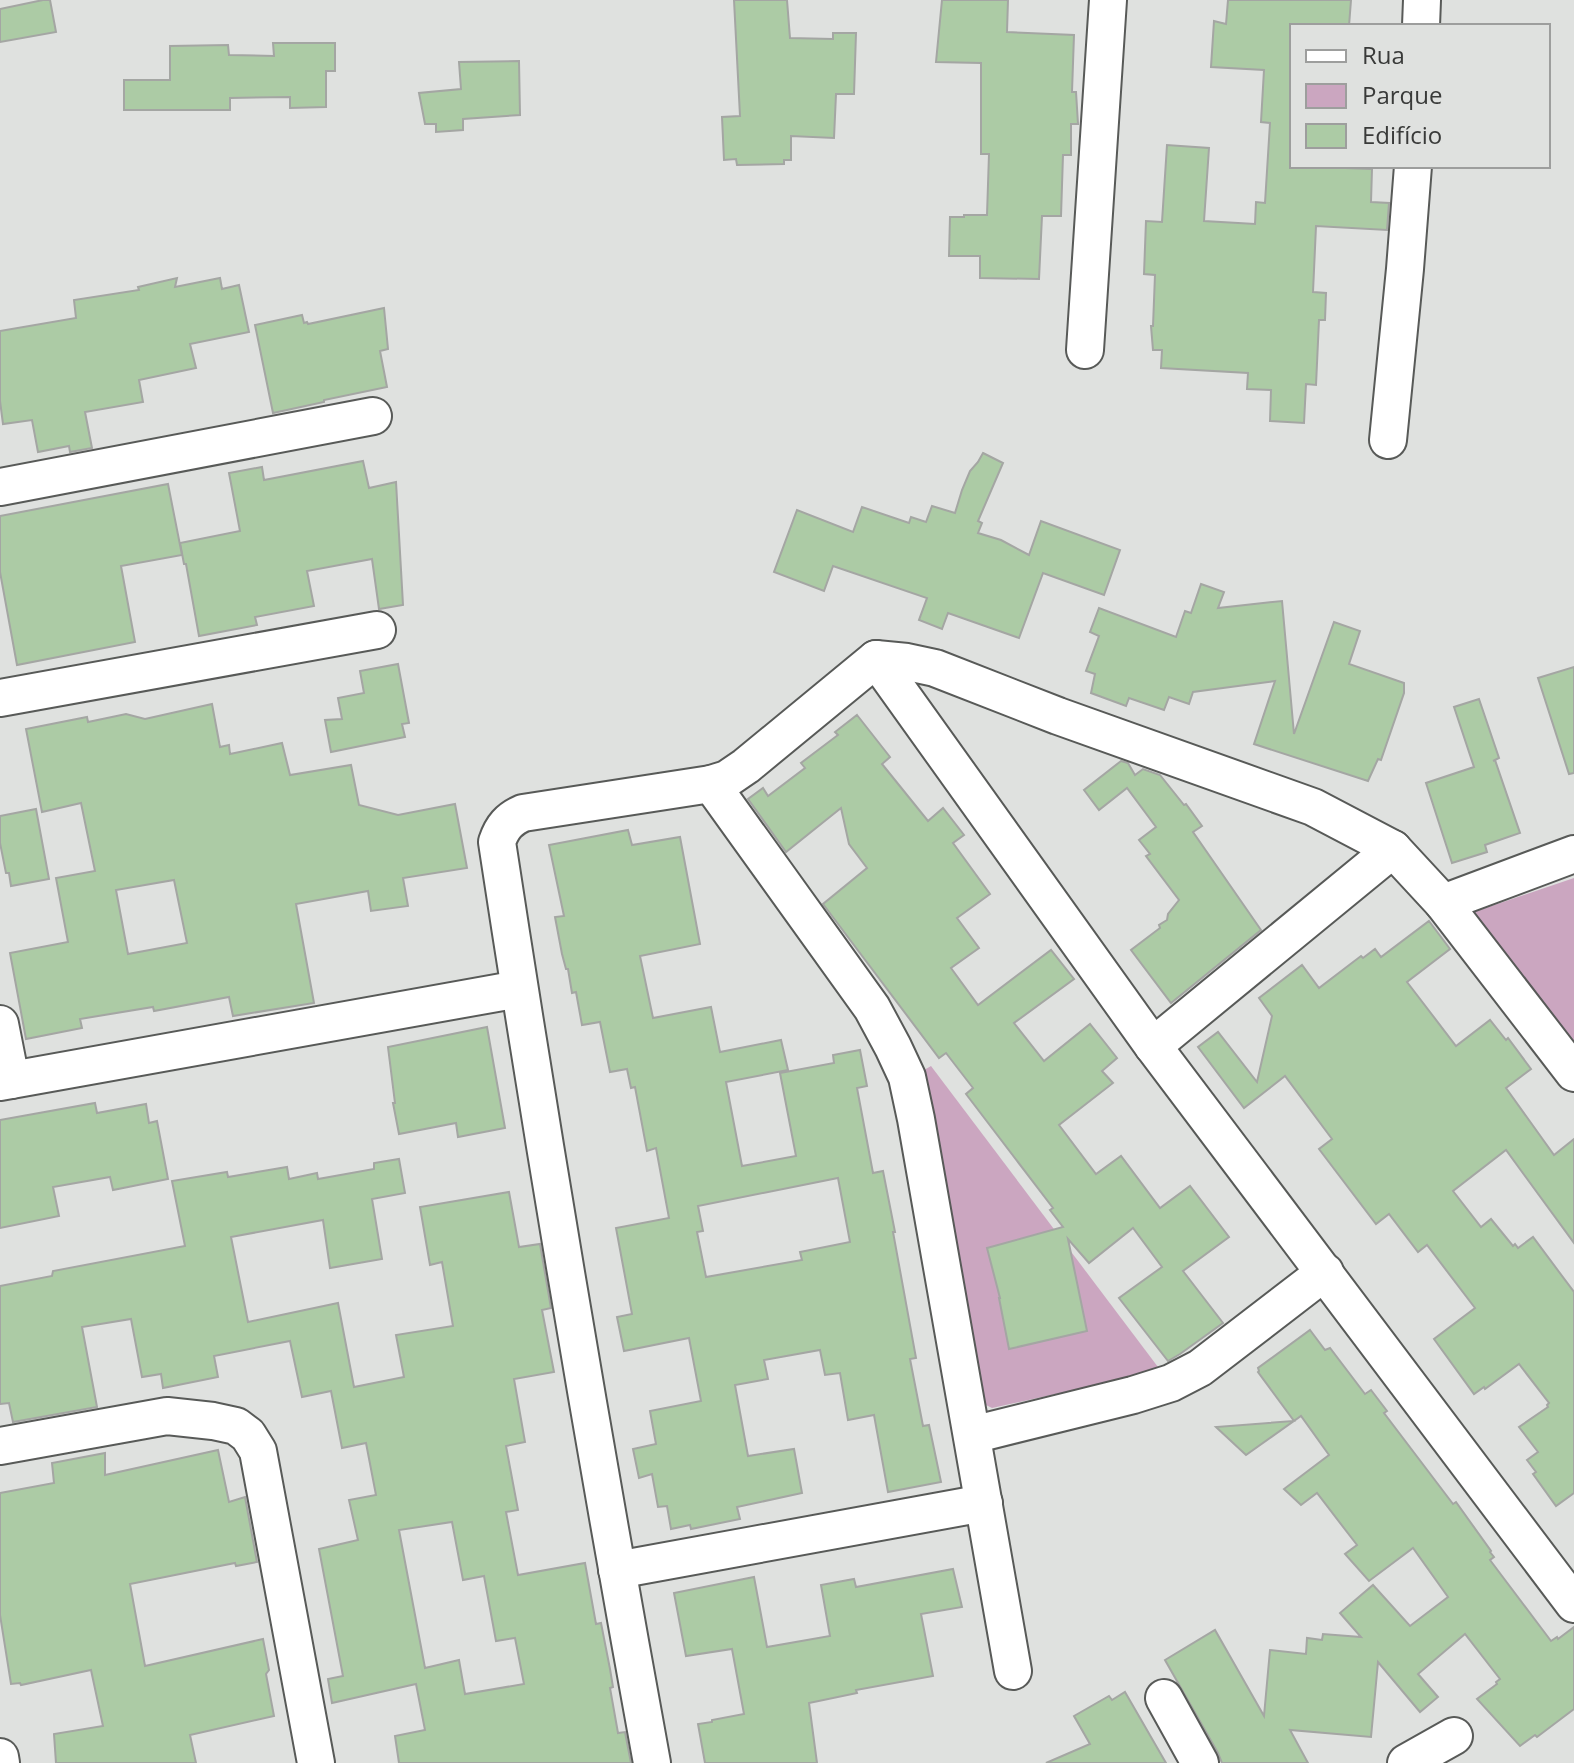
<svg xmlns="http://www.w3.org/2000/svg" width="1574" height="1763" viewBox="0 0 1574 1763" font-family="'Open Sans',sans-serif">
	<rect width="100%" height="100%" fill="#dfe1df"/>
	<g fill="#cba6c0">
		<polygon points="1574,878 1574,1049 1471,913"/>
		<polygon points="931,1066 1161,1371 992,1408 980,1402 919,1073"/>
	</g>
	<g fill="#accba5" stroke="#a4a6a3" stroke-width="2" fill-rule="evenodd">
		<polygon points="43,0 50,0 56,32 0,42 0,9"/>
		<polygon points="734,0 787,0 790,38 833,39 833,33 856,33 854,94 836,94 834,138 791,136 791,160 784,160 784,164 737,165 736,159 724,160 722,117 740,116"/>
		<polygon points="942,0 1008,0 1007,32 1074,35 1072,92 1076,92 1078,124 1071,124 1071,155 1063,155 1061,216 1042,216 1039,279 980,278 980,256 949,256 950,217 964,217 964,215 987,215 989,154 981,154 981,63 936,62"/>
		<polygon points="1228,0 1351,0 1349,26 1292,26 1292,166 1372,169 1371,202 1389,203 1387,230 1316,226 1313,292 1326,293 1325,320 1319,320 1316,385 1306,384 1304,423 1270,421 1271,390 1247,389 1248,373 1161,368 1162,350 1153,350 1151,326 1153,326 1155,275 1144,274 1146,221 1162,222 1167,145 1209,148 1204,221 1255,224 1256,202 1265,203 1270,123 1261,122 1264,70 1211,67 1214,21 1226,24"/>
		<polygon points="273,43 335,43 335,71 326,71 326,107 290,108 290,97 230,98 230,110 124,110 124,80 170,80 170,46 228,45 229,55 274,56"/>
		<polygon points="519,61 520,115 463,119 463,130 436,132 436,124 425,124 419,93 461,89 459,62"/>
		<polygon points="177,278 175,287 220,278 222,289 239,285 249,332 190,344 196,368 139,380 143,402 85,412 92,448 70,452 69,446 38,452 32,420 3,424 0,401 0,331 76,318 74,300 139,290 138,287"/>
		<polygon points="384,308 388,349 380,351 387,387 324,400 324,402 273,413 255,325 302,315 304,323 307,322 308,324"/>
		<polygon points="983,453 1003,463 978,521 982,523 978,533 1001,540 1029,555 1041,521 1120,550 1104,595 1043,573 1019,638 948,613 942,629 919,620 927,598 833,566 824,591 774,572 797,510 853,532 862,507 909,523 911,517 926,522 932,506 955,513 962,490 970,471 978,462"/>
		<polygon points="363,461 369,488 396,482 403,605 379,609 372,559 307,571 314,606 255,617 257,625 199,636 186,564 184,564 180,543 240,531 229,473 262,467 264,480"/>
		<polygon points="168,484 182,555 121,566 135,642 17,665 0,572 0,516"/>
		<polygon points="1201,584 1224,592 1218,608 1282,601 1294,734 1334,622 1360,631 1349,664 1404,683 1404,693 1381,760 1378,759 1368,781 1254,744 1275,681 1193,692 1189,704 1169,697 1164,710 1129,698 1126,706 1091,693 1095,674 1086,671 1099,636 1090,632 1099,608 1176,637 1185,611 1191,613"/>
		<polygon points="398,664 409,723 402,724 405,737 331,752 325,720 342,719 338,698 364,693 360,671"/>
		<polygon points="1574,667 1574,773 1569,774 1538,678"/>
		<polygon points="1479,699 1499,758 1493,761 1495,760 1520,833 1485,845 1487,852 1452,863 1426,783 1474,767 1454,707"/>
		<path d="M 212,704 L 220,747 L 229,745 L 230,754 L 282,743 L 290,775 L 351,765 L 359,805 L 398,815 L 455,804 L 467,868 L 403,878 L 408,906 L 371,911 L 368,891 L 296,904 L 314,1003 L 233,1016 L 229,997 L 154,1011 L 153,1007 L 80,1019 L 82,1028 L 26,1039 L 10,953 L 68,942 L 56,878 L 95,871 L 81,803 L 42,812 L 26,729 L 87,717 L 88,722 L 126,714 L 145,719 ZM 174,880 L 187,943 L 128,954 L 116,890 Z"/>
		<polygon points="857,715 890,757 882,764 928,821 943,808 964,835 953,843 990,894 957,918 979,948 951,968 978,1005 1051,950 1074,979 1014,1023 1044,1061 1090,1024 1117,1058 1102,1071 1113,1083 1059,1125 1096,1174 1121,1156 1160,1208 1190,1186 1229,1237 1183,1271 1223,1323 1180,1354 1168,1361 1119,1298 1162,1267 1133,1228 1089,1263 1068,1239 1087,1331 1009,1349 999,1298 1000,1298 987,1248 1063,1227 1050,1210 1053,1208 966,1094 973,1088 946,1053 939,1058 823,904 867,868 849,844 841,808 786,852 748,799 763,788 768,796 805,768 801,763 838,735 835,732"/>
		<polygon points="1121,761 1128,763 1135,775 1143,769 1160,775 1184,805 1186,804 1202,826 1193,832 1261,930 1171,1003 1131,950 1160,928 1159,925 1167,920 1168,914 1179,900 1146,856 1150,854 1139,840 1156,827 1127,788 1099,810 1084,790"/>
		<polygon points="36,809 49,879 11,886 9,873 6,873 0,843 0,816"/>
		<path d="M 628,830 L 632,845 L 680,837 L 700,944 L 640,956 L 653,1018 L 711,1007 L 720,1052 L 781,1040 L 788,1070 L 726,1082 L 742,1166 L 796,1156 L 780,1073 L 834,1063 L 833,1055 L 860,1050 L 867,1086 L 857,1088 L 873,1173 L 883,1171 L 895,1232 L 893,1232 L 916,1358 L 910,1359 L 923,1426 L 929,1425 L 941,1482 L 888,1492 L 874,1415 L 848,1420 L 840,1373 L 825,1375 L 820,1350 L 764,1360 L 768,1379 L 735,1385 L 748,1456 L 794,1449 L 802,1493 L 737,1507 L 740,1519 L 691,1529 L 690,1525 L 671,1529 L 667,1506 L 658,1507 L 652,1474 L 639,1478 L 633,1449 L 656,1444 L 650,1411 L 701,1401 L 689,1338 L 624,1351 L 617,1317 L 632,1314 L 616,1228 L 669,1218 L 656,1148 L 647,1151 L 635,1087 L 631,1088 L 627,1069 L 610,1072 L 600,1022 L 582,1025 L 576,992 L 572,993 L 568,969 L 566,969 L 562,954 L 555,917 L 564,916 L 549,845 ZM 838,1178 L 850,1242 L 800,1252 L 802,1260 L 706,1277 L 697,1232 L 703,1231 L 698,1206 Z"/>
		<polygon points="1429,921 1450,949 1407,982 1456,1046 1490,1020 1506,1040 1508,1038 1531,1069 1506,1088 1554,1155 1574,1139 1574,1243 1506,1150 1453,1191 1481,1227 1491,1219 1513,1246 1515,1244 1518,1248 1533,1237 1574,1292 1574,1493 1556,1506 1533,1474 1536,1472 1527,1460 1538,1452 1519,1427 1548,1407 1547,1405 1549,1403 1519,1364 1485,1389 1484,1387 1474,1394 1434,1339 1475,1308 1427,1245 1418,1252 1389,1214 1376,1224 1319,1149 1332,1139 1285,1076 1244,1108 1198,1047 1218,1032 1257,1082 1272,1016 1259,998 1302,965 1319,988 1361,956 1363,958 1375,949 1381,957"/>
		<polygon points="487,1027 505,1128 458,1137 456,1123 399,1134 393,1103 395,1103 388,1047"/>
		<polygon points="95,1103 97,1113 146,1104 149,1123 157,1121 168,1179 113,1190 110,1177 53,1187 59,1216 0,1228 0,1120"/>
		<path d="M 399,1159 L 405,1193 L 372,1199 L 382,1259 L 330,1268 L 323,1220 L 231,1237 L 248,1322 L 338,1303 L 354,1387 L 404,1377 L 396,1335 L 453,1326 L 442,1262 L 430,1265 L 420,1207 L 509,1192 L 519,1247 L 540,1244 L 551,1308 L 542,1310 L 554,1372 L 514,1379 L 525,1442 L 506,1446 L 518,1510 L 506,1512 L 518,1575 L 585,1563 L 596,1624 L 601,1623 L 610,1669 L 613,1687 L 610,1688 L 618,1733 L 625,1732 L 631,1763 L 399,1763 L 395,1736 L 425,1730 L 416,1684 L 332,1703 L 328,1679 L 343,1676 L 319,1549 L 358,1540 L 349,1500 L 376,1495 L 366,1443 L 342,1448 L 331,1391 L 302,1397 L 290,1341 L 214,1356 L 218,1377 L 163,1388 L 161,1374 L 142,1377 L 131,1319 L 82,1327 L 97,1407 L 13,1422 L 9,1403 L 0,1404 L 0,1286 L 52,1276 L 53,1271 L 185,1246 L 172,1181 L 227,1172 L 228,1177 L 287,1167 L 289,1179 L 317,1173 L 318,1179 L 374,1169 L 374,1163 ZM 452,1522 L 463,1580 L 484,1576 L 496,1641 L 515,1638 L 524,1684 L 465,1694 L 459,1660 L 425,1668 L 399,1530 Z"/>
		<polygon points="1310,1330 1325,1350 1330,1348 1365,1394 1371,1390 1387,1411 1384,1413 1453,1504 1456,1502 1491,1551 1490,1552 1494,1557 1490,1560 1551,1641 1557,1637 1558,1639 1574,1627 1574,1709 1537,1737 1535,1735 1520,1746 1477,1699 1497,1684 1496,1682 1500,1679 1465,1634 1418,1674 1438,1697 1420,1712 1378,1662 1371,1737 1290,1730 1308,1763 1222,1763 1218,1753 1165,1660 1215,1630 1264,1716 1270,1650 1306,1654 1307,1638 1322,1640 1323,1634 1361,1637 1340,1613 1373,1585 1410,1626 1448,1597 1413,1548 1369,1581 1345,1554 1357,1545 1317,1493 1301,1505 1284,1489 1329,1455 1301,1416 1246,1455 1216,1427 1294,1421 1258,1372 1259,1371 1258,1368"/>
		<polygon points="218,1450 229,1502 245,1497 257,1562 236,1566 235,1563 130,1584 145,1666 263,1639 269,1670 266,1674 274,1716 190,1735 196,1763 56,1763 54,1734 103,1726 91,1670 21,1685 20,1683 11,1684 0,1615 0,1493 54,1483 52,1463 105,1453 105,1475"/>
		<polygon points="953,1569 962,1607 921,1614 933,1676 856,1690 857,1693 809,1703 817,1763 705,1763 698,1724 712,1722 712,1720 744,1714 732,1649 686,1656 674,1593 754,1577 767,1647 830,1636 821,1585 854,1579 856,1587"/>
		<polygon points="1125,1692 1166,1763 1046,1763 1090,1744 1074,1716 1109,1696 1112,1700"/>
	</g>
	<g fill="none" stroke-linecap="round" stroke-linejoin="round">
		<g stroke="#585a58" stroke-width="40">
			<g id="minor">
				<polyline points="1421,26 1422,0"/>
				<polyline points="1085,350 1108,0"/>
				<polyline points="1388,440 1405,269 1413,166"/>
				<polyline points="0,487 373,416"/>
				<polyline points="876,659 1153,1046 1574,1604"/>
				<polyline points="0,698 377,630"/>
				<polyline points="711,784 727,779 746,766 876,659 907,662 935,668 1058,716 1313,807 1393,849 1443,903 1574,1073"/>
				<polyline points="1443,903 1574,854"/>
				<polyline points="0,1024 11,1080"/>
				<polyline points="1153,1046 1393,849"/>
				<polyline points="0,1082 519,989"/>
				<polyline points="972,1435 1133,1395 1171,1383 1200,1368 1325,1272"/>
				<polyline points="0,1446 167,1416 213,1421 236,1426 248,1435 258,1451 316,1763"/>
				<polyline points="617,1570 984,1503"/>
				<polyline points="1164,1698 1200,1763"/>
				<polyline points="0,1757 1,1763"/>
				<path d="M 652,1763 C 596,1457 544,1150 497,842 C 502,827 509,819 523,813 L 711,784 L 872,1008 L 893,1047 L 907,1077 L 916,1119 L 1013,1671"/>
				<polyline points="1406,1763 1454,1736"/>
			</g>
		</g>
		<use href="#minor" stroke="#fff" stroke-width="36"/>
	</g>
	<rect x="1290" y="24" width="260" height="144" fill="#dfe1df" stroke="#9d9e9d" stroke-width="2"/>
	<rect x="1306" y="50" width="40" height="12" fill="#ffffff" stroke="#9d9e9d" stroke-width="2"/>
	<text x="1362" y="64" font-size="24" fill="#393a39">Rua</text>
	<rect x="1306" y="84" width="40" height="24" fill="#cba6c0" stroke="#9d9e9d" stroke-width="2"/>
	<text x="1362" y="104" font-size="24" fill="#393a39">Parque</text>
	<rect x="1306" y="124" width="40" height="24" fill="#accba5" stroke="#9d9e9d" stroke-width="2"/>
	<text x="1362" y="144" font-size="24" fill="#393a39">Edifício</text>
</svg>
